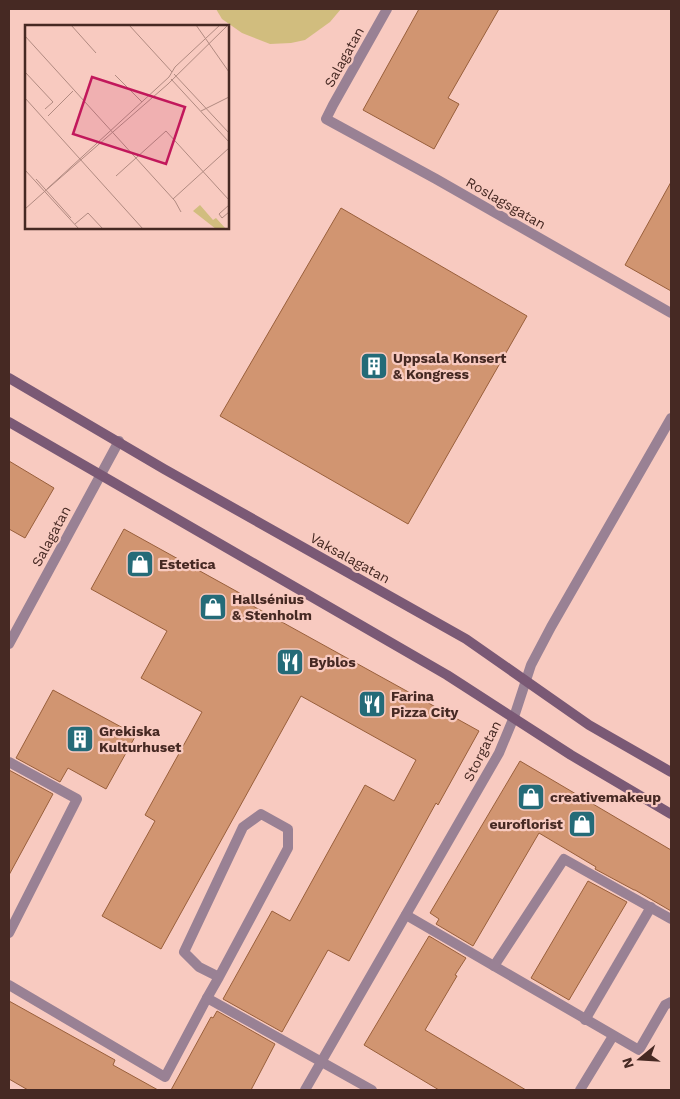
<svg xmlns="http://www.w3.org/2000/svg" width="680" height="1099" viewBox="0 0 680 1099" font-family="'Work Sans',sans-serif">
	<rect width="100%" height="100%" fill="#f8cac0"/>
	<polygon fill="#d1bd7e" points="216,9 341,9 330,22 305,40 291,43 270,44 242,33 222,19"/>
	<g fill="#d19571" stroke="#995f3b">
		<polygon points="419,9 499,9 448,98 459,104 434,149 363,110"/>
		<polygon points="671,182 671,291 625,265"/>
		<polygon points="341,208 527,316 408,524 220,416"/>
		<polygon points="9,461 54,488 25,538 9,529"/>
		<polygon points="124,529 245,596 242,600 479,731 438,805 436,803 349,961 328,950 282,1032 223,999 272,911 290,921 365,785 394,801 416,760 301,696 161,949 102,916 155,821 145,815 202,712 141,678 167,631 91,589"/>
		<polygon points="53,690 136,735 106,789 68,768 60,782 16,758"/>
		<polygon points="520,761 671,850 671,911 635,890 634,890 595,869 596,867 539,833 473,946 436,924 439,919 430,913"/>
		<polygon points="9,770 53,794 9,875"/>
		<polygon points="588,881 627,902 569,1000 531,978"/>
		<polygon points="429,936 466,958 455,975 457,976 425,1030 526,1090 439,1090 364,1045"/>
		<polygon points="9,1001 115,1060 113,1065 158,1090 28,1090 9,1079"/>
		<polygon points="217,1011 275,1044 251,1090 171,1090 211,1017 213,1018"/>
	</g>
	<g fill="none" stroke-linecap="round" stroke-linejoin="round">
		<g stroke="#998194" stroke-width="10">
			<polyline points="9,762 77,799 9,933"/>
			<polyline points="406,915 639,1050 665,1005 671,1002"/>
			<polyline points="494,966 564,859 671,919"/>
			<polyline points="219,977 199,967 184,952 243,827 261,814 288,829 288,848 219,977 207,998 372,1090"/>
			<polyline points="9,985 165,1077 207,998"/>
			<polyline points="585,1020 651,907"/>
			<polyline points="580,1090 613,1036"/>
		</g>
		<g stroke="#998194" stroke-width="10">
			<polyline points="387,9 333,105 326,119 436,179 671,313"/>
			<polyline points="9,644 119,441"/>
			<polyline points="305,1090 499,753 514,717 531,665 551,627 671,418"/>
		</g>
		<g stroke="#7a5975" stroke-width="10">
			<polyline points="9,378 164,469 466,639 589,725 671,772"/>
			<polyline points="9,422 447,675 571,755 671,814"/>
		</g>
	</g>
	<defs>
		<g id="building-square" transform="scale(1.4375)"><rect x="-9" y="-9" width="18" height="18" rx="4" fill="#246b78" stroke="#f8cac0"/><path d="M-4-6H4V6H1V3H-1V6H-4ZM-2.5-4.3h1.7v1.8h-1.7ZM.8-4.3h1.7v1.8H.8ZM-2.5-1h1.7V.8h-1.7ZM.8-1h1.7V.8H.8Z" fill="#fff"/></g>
		<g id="shop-square" transform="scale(1.4375)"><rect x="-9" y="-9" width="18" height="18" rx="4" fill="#246b78" stroke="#f8cac0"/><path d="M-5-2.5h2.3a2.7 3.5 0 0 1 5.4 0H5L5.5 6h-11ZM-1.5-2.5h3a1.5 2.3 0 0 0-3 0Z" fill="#fff"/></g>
		<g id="restaurant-square" transform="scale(1.4375)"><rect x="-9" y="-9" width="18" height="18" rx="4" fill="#246b78" stroke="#f8cac0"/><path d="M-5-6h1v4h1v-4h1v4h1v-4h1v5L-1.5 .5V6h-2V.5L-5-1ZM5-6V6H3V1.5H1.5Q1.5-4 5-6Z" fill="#fff"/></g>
	</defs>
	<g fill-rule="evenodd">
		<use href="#building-square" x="374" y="366"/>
		<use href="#shop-square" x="140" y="564"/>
		<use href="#shop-square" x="213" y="607"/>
		<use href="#restaurant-square" x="290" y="662"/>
		<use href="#restaurant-square" x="372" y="704"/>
		<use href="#building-square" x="80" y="739"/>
		<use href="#shop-square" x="531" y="797"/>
		<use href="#shop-square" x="582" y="824"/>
	</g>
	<g text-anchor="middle" stroke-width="4.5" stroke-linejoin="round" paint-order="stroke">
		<g font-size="14" fill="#462923" stroke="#f8cac0">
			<text transform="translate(344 57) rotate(-61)" y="5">Salagatan</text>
			<text transform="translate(506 203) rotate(30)" y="5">Roslagsgatan</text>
			<text transform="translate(51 536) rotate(-62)" y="5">Salagatan</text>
			<text transform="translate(350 558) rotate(29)" y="5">Vaksalagatan</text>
			<text transform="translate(482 751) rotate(-63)" y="5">Storgatan</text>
		</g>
		<g font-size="14" font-weight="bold" fill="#462923" stroke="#f8cac0" text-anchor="start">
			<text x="393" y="363">Uppsala Konsert<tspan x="393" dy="16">&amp; Kongress</tspan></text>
			<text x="159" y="569">Estetica</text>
			<text x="232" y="604">Hallsénius<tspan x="232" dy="16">&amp; Stenholm</tspan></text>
			<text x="309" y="667">Byblos</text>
			<text x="391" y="701">Farina<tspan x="391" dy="16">Pizza City</tspan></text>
			<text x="99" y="736">Grekiska<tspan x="99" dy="16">Kulturhuset</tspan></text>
			<text x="550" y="802">creativemakeup</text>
			<text x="563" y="829" text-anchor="end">euroflorist</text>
		</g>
	</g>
	<g transform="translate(25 25)">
		<rect width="204" height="204" fill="#f8cac0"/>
		<path d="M 175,180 L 188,195 L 191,193 L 201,204 L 191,204 L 168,186 Z" fill="#d1bd7e"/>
		<path fill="none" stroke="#b18a81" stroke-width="1" d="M 46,0 L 71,28M 104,0 L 147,47M 171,0 L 204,47M 0,11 L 150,176 L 156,187M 0,47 L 28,77 L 20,84M 149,49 L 204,108M 90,50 L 117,77M 146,54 L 204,117M 0,73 L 118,204M 176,86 L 204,72M 23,91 L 48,66M 0,145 L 54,204M 91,151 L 141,106 L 204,175M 11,154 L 46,193M 22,164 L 144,52 L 150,42 L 195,0M 19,167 L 143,59 L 203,0M 148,174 L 204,123M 204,180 L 194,189 L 197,193 L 204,187M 0,184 L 19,167M 50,199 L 63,188 L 78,204"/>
		<path fill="#c2185b" fill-opacity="0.15" stroke="#c2185b" stroke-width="2.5" d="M 67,52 L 160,82 L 141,139 L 48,109 Z"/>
		<rect width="204" height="204" fill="none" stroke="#462923" stroke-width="2.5"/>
	</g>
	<rect width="680" height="1099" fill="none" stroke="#462923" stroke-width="20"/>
	<g transform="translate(640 1059) rotate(252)" stroke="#f8cac0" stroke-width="4" paint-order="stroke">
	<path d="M0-4L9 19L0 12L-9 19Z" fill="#462923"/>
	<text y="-8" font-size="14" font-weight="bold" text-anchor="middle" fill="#462923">N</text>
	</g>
</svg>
